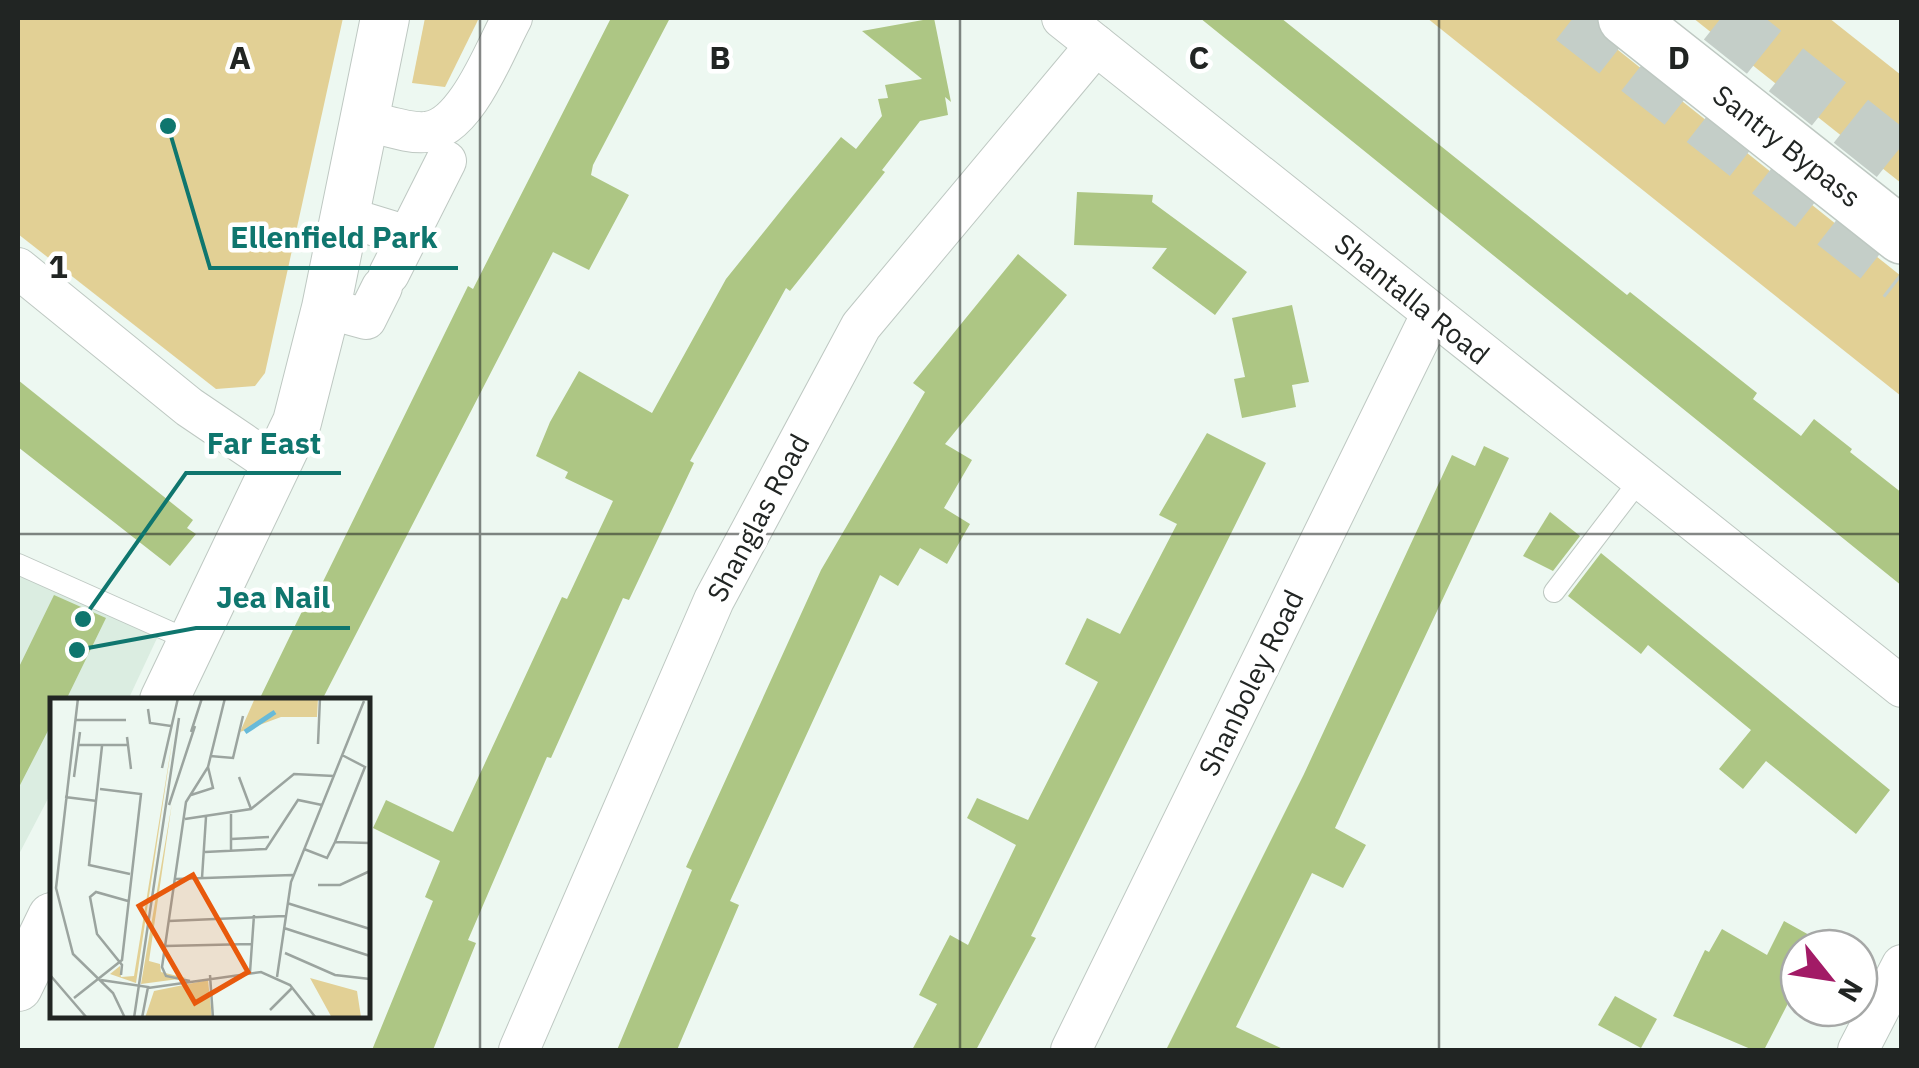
<svg xmlns="http://www.w3.org/2000/svg" width="1919" height="1068" viewBox="0 0 1919 1068" font-family="'IBM Plex Sans',sans-serif">
	<rect width="100%" height="100%" fill="#edf8f1"/>
	<polygon fill="#dbede1" points="18,554 166,619 128,700 52,700 52,791 18,856"/>
	<g fill="#e2d095">
		<polygon points="18,18 343,18 265,373 255,386 216,389 18,234"/>
		<polygon points="425,18 479,18 445,87 412,83"/>
		<polygon points="1427,18 1577,18 1603,38 1901,276 1901,396"/>
		<polygon points="1693,18 1829,18 1901,75 1901,183"/>
	</g>
	<g fill="#adc684">
		<polygon points="611,18 670,18 593,165 591,175 629,195 589,270 553,252 322,700 259,700 308,599 313,602 468,286 473,289"/>
		<polygon points="934,18 951,102 945,97 948,115 920,121 882,170 885,172 790,291 786,288 690,461 694,463 629,600 623,598 551,758 547,757 468,940 476,943 433,1050 372,1050 433,901 425,897 440,861 373,828 386,800 453,832 562,597 567,599 613,501 565,478 568,472 536,456 550,422 579,371 652,413 726,279 791,198 841,137 856,149 882,116 878,99 888,98 885,85 922,79 862,31"/>
		<polygon points="1200,18 1281,18 1627,295 1630,292 1757,393 1753,399 1801,436 1814,419 1852,449 1850,452 1902,493 1902,586"/>
		<polygon points="1077,192 1153,195 1152,202 1247,272 1215,315 1152,268 1167,248 1074,245"/>
		<polygon points="1018,254 1067,295 945,444 972,460 944,508 970,524 947,564 920,548 898,586 880,575 730,901 739,905 677,1050 617,1050 692,870 686,867 821,570 925,392 913,383"/>
		<polygon points="1292,305 1309,382 1292,385 1296,407 1242,418 1234,379 1245,377 1232,318"/>
		<polygon points="18,380 193,520 187,528 196,534 170,566 18,447"/>
		<polygon points="1207,433 1266,463 1031,936 1036,938 976,1050 912,1050 937,1004 919,995 950,935 968,945 1016,845 967,818 977,798 1028,820 1098,682 1065,664 1087,618 1120,634 1177,524 1159,515"/>
		<polygon points="1484,446 1509,458 1335,828 1366,845 1343,888 1312,873 1236,1027 1285,1050 1166,1050 1304,774 1452,455 1475,466"/>
		<polygon points="1550,512 1580,536 1553,571 1523,556"/>
		<polygon points="1601,553 1890,790 1856,834 1766,761 1743,789 1719,769 1751,730 1648,645 1641,654 1568,596"/>
		<polygon points="54,595 106,618 66,700 52,700 52,723 18,789 18,669"/>
		<polygon points="1784,921 1820,941 1816,948 1799,948 1799,982 1764,1050 1753,1050 1673,1016 1705,950 1709,952 1722,929 1767,955"/>
		<polygon points="1615,996 1657,1019 1641,1048 1598,1025"/>
	</g>
	<g fill="none" stroke-linecap="round" stroke-linejoin="round">
		<g stroke="#c4cec8" stroke-width="55" stroke-dasharray="55 28" stroke-linecap="butt">
			<polyline points="1573,18 1902,276"/>
			<polyline points="1721,18 1902,162"/>
		</g>
		<g stroke="#bec8c2" stroke-width="22">
			<g id="service">
				<polyline points="18,564 193,642"/>
				<polyline points="1554,592 1642,477"/>
			</g>
		</g>
		<g stroke="#bec8c2" stroke-width="42">
			<g id="minor">
				<polyline points="1062,18 1902,687"/>
				<path d="M 365,121 C 383,124 408,134 426,132 C 466,129 495,49 512,18"/>
				<polyline points="346,217 408,236"/>
				<polyline points="18,268 189,407 279,468"/>
				<polyline points="389,274 446,161"/>
				<polyline points="326,308 366,319 382,287"/>
				<polyline points="519,1050 714,600 861,326 1096,45"/>
				<polyline points="1071,1050 1431,315"/>
				<polyline points="1858,1050 1902,965"/>
			</g>
		</g>
		<g stroke="#bec8c2" stroke-width="50">
			<g id="tertiary">
				<polyline points="164,700 297,422 326,308 385,18"/>
				<polyline points="18,987 52,917"/>
			</g>
		</g>
		<g stroke="#bec8c2" stroke-width="58">
			<polyline id="secondary" points="1626,18 1902,236"/>
		</g>
		<use href="#service" stroke="#fff" stroke-width="20"/>
		<use href="#minor" stroke="#fff" stroke-width="40"/>
		<use href="#tertiary" stroke="#fff" stroke-width="48"/>
		<use href="#secondary" stroke="#fff" stroke-width="55"/>
	</g>
	<path fill="none" stroke="#212523" stroke-width="2.5" stroke-opacity="0.55" d="M 480,18 L 480,1050M 960,18 L 960,1050M 1439,18 L 1439,1050M 18,534 L 1902,534"/>
	<g text-anchor="middle" stroke-width="9" stroke-linejoin="round" paint-order="stroke">
		<g font-size="28" fill="#212523" stroke="#fff">
			<text transform="translate(1787 146) rotate(38)" y="10">Santry Bypass</text>
			<text transform="translate(1412 299) rotate(39)" y="10">Shantalla Road</text>
			<text transform="translate(758 518) rotate(-62)" y="10">Shanglas Road</text>
			<text transform="translate(1251 683) rotate(-64)" y="10">Shanboley Road</text>
		</g>
	</g>
	<g transform="translate(50 698)">
		<rect width="320" height="320" fill="#edf8f1"/>
		<path d="M 205,0 L 268,0 L 267,19 L 231,19 L 190,34 ZM 123,38 L 86,285 L 60,276 L 70,268 L 71,279 L 84,278 ZM 122,105 L 99,263 L 110,266 L 111,274 L 136,280 L 91,286 ZM 260,280 L 307,293 L 311,319 L 282,320 ZM 158,282 L 162,320 L 95,320 L 104,293 Z" fill="#e2d095"/>
		<path fill="none" stroke="#67bad9" stroke-width="5" d="M 195,34 L 225,14"/>
		<path fill="none" stroke="#9ba49f" stroke-width="2.5" d="M 28,0 L 6,190 L 23,256 L 63,295 L 75,320M 98,11 L 100,25 L 121,28M 26,22 L 76,22M 141,34 L 152,0M 77,39 L 81,71M 268,46 L 270,0M 28,47 L 77,47M 52,48 L 39,167 L 80,176M 160,58 L 183,60 L 193,18M 112,70 L 128,0M 24,79 L 30,34M 189,79 L 201,111M 141,97 L 163,90 L 158,69M 15,99 L 47,103M 119,107 L 145,28M 181,116 L 181,153M 135,121 L 201,111 L 244,76 L 284,78M 181,141 L 219,139M 285,144 L 320,145M 254,151 L 277,160 L 285,144 L 315,69 L 292,57M 155,154 L 216,151 L 248,102 L 272,107M 152,180 L 156,119M 126,181 L 243,177M 268,187 L 290,187 L 320,173M 237,205 L 320,231M 119,223 L 235,218M 234,230 L 320,258M 115,248 L 201,246M 235,255 L 285,277 L 320,281M 200,274 L 204,217M 0,277 L 37,320M 71,277 L 72,267 L 47,236 L 40,199 L 46,194 L 78,203M 160,277 L 163,320M 227,279 L 241,184 L 314,3M 51,282 L 98,289 L 92,320M 140,283 L 116,278 L 112,269 L 136,104 L 158,69 L 175,0M 98,290 L 211,274 L 240,287 L 266,320M 24,300 L 72,262 L 91,96 L 50,91M 220,312 L 242,290M 84,320 L 129,20"/>
		<path fill="#e8590c" fill-opacity="0.15" stroke="#e8590c" stroke-width="5" d="M 143,177 L 198,274 L 145,305 L 89,208 Z"/>
		<rect width="320" height="320" fill="none" stroke="#212523" stroke-width="5"/>
	</g>
	<g font-size="32" text-anchor="middle" font-weight="bold" fill="#212523" stroke="#fff" stroke-width="9" stroke-linejoin="round" paint-order="stroke">
		<text x="240" y="69">A</text>
		<text x="720" y="69">B</text>
		<text x="1199" y="69">C</text>
		<text x="1679" y="69">D</text>
		<text x="58" y="278">1</text>
	</g>
	<path fill="none" stroke="#0f766e" stroke-width="4" d="M168 126L210 268H458M83 619L186 473H341M77 650L196 628H350"/>
	<g fill="#0f766e" stroke="#fff" stroke-width="4">
		<circle cx="168" cy="126" r="10"/>
		<circle cx="83" cy="619" r="10"/>
		<circle cx="77" cy="650" r="10"/>
	</g>
	<g font-size="30" text-anchor="middle" font-weight="bold" fill="#0f766e" stroke="#fff" stroke-width="9" stroke-linejoin="round" paint-order="stroke">
		<text x="334" y="248">Ellenfield Park</text>
		<text x="264" y="454">Far East</text>
		<text x="273" y="608">Jea Nail</text>
	</g>
	<rect width="1919" height="1068" fill="none" stroke="#212523" stroke-width="40"/>
	<g transform="translate(1829 978) rotate(120)"><circle r="48" fill="#ffffff" stroke="#a6a8a7" stroke-width="2.5"/>
	<path d="M0-8L18 38L0 25L-18 38Z" fill="#a21b66"/>
	<text y="-15" font-size="28" font-weight="bold" text-anchor="middle" fill="#212523">N</text>
	</g>
</svg>
